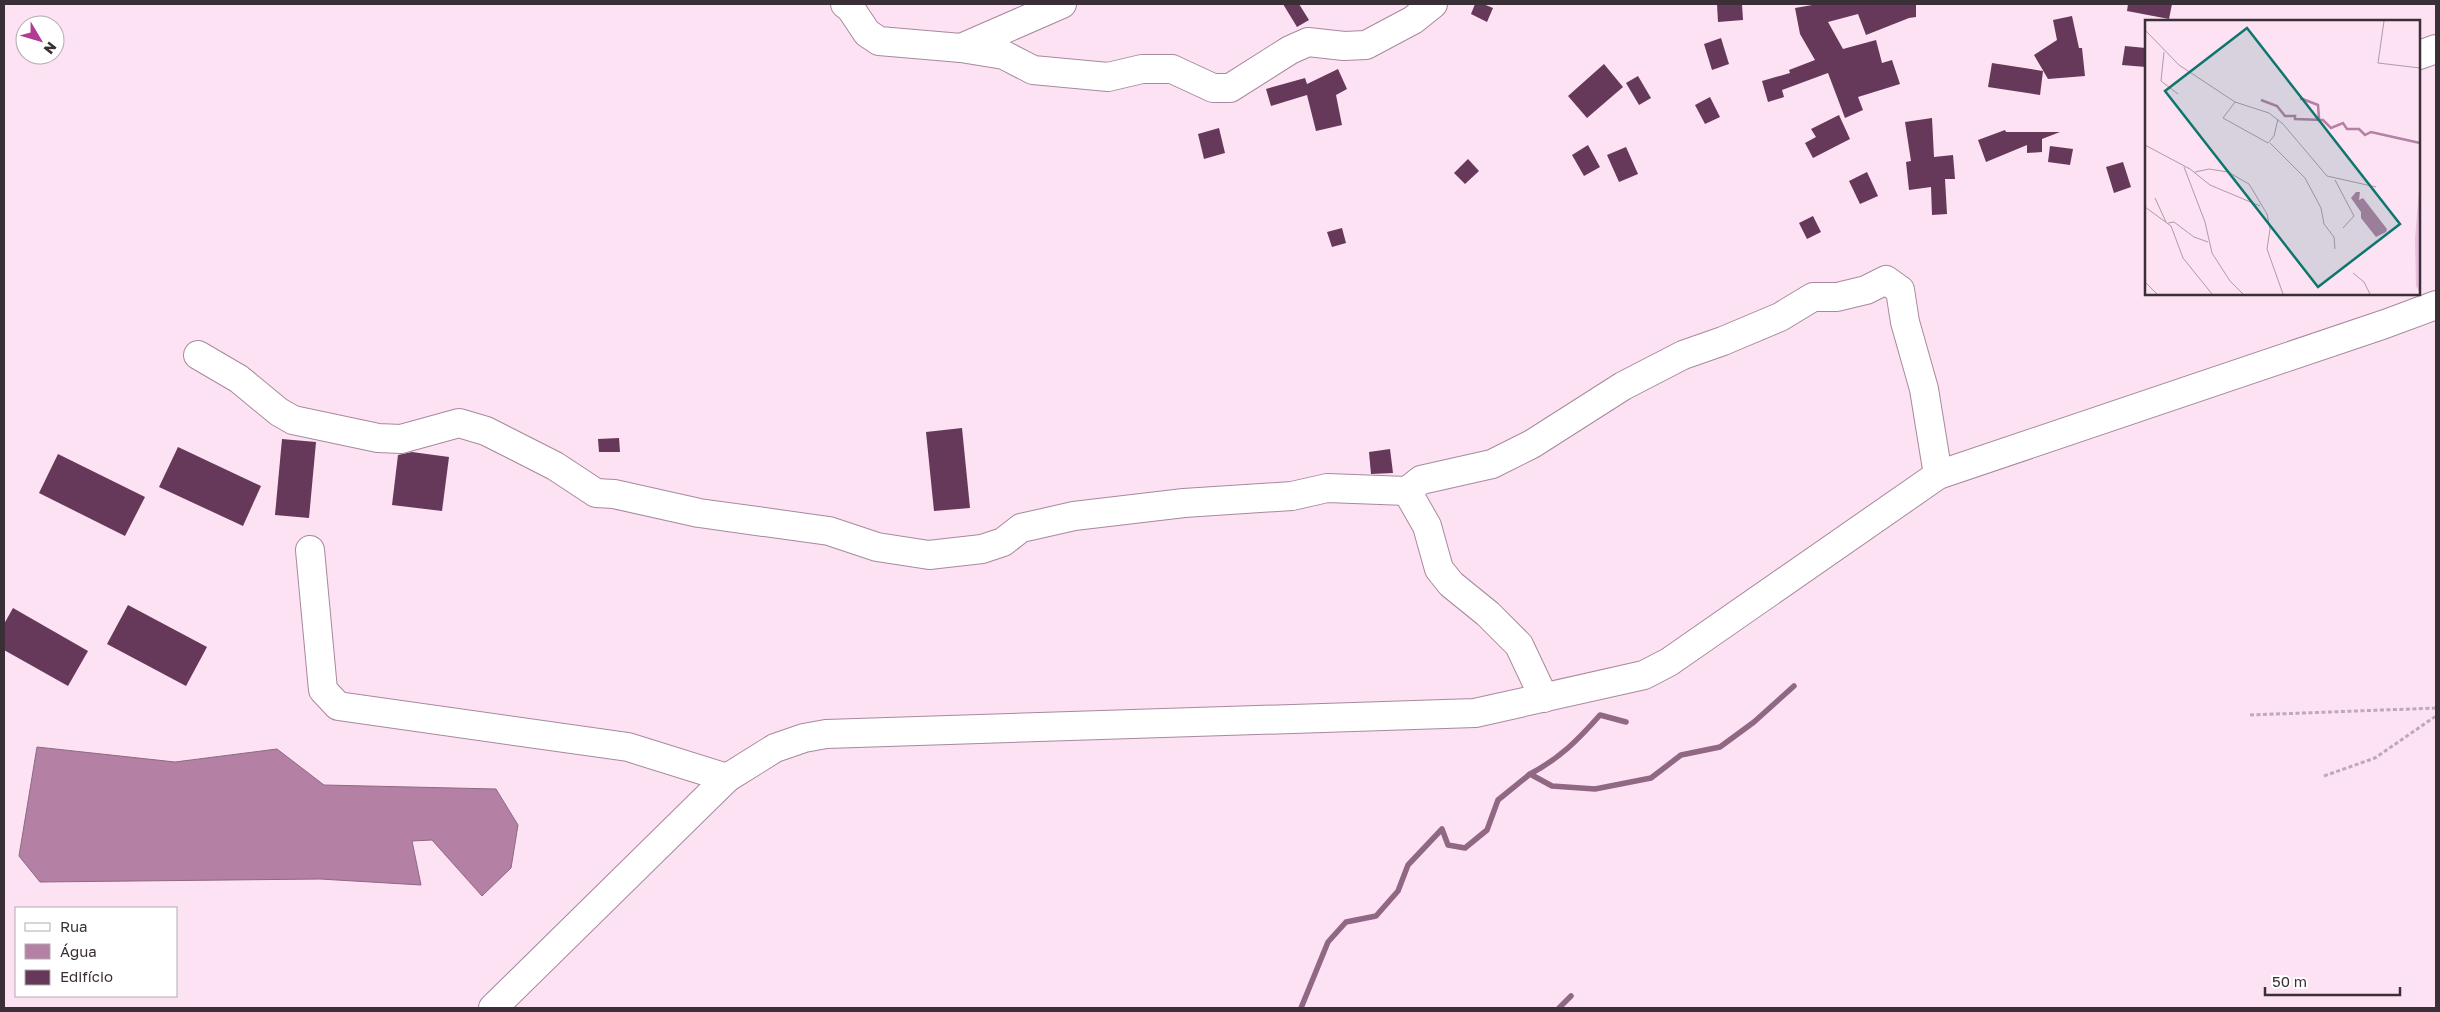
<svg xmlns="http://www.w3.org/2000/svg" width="2440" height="1012" viewBox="0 0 2440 1012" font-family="'Golos Text',sans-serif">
	<rect width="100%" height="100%" fill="#fce2f3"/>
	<polygon fill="#b480a3" stroke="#906883" points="37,747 175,762 277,749 324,785 496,789 518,825 511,868 482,896 432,840 412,841 421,885 320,879 40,882 19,856"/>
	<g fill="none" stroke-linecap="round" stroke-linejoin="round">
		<g stroke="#906883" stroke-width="5.5">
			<path d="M 1530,774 C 1560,758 1577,741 1600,715 L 1626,722"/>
			<polyline points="1301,1008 1328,942 1346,922 1376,916 1398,891 1408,865 1442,829 1448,845 1465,848 1487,830 1498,800 1530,774 1552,786 1595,789 1651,778 1681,755 1720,747 1754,722 1794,686"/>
			<polyline points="1559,1008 1571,996"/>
		</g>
	</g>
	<g fill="#663859">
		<polygon points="1283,4 1299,4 1309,20 1297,27"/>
		<polygon points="1475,4 1483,4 1493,8 1487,22 1471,14"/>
		<polygon points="1717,4 1742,4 1743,20 1718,22"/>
		<polygon points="1818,4 1916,4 1916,17 1909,18 1866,35 1858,14 1828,22 1843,49 1876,40 1882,63 1892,60 1900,84 1858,97 1863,110 1845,118 1828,73 1782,90 1784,97 1768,102 1762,81 1790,73 1789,70 1815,60 1800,34 1795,8"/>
		<polygon points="2128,4 2172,4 2169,19 2127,11"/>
		<polygon points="2072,16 2079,48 2082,48 2085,76 2048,79 2034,55 2057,40 2053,20"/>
		<polygon points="1721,38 1729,64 1712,70 1704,44"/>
		<polygon points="2125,46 2146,48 2146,67 2122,65"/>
		<polygon points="1992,63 2043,71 2040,95 1988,87"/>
		<polygon points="1604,64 1623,87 1587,118 1568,96"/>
		<polygon points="1338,69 1347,89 1336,95 1342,125 1316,131 1307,95 1271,106 1266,89 1305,78 1307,84"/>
		<polygon points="1638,76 1651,98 1639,105 1626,83"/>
		<polygon points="1710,97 1720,117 1705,124 1695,105"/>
		<polygon points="1839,115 1850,139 1813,158 1805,143 1816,137 1811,129"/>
		<polygon points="1932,118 1934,157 1953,155 1955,179 1945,179 1947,214 1932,215 1931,187 1909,190 1906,162 1911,161 1905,122"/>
		<polygon points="1219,128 1225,153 1204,159 1198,134"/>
		<polygon points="2005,130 2006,132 2060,132 2042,139 2042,152 2027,153 2027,145 1986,162 1978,140"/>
		<polygon points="1588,145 1600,167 1584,176 1572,155"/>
		<polygon points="2050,146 2073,149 2070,165 2048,162"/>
		<polygon points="1626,147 1638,174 1619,182 1607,155"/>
		<polygon points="1468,159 1479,171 1465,184 1454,173"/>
		<polygon points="2123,162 2131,187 2114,193 2106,167"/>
		<polygon points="1867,172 1878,196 1860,204 1849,181"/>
		<polygon points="1813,216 1821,232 1807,239 1799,223"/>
		<polygon points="1342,228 1346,243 1332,247 1327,232"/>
		<polygon points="962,428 970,508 934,511 926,432"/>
		<polygon points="619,438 620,452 599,452 598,439"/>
		<polygon points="282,439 316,442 309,518 275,515"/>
		<polygon points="178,447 261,486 243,526 159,487"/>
		<polygon points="1390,449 1393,473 1371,474 1369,452"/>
		<polygon points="412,452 449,457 442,511 392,505 398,455"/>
		<polygon points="58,454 145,497 125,536 39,493"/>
		<polygon points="128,605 207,647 186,686 107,644"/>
		<polygon points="13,608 88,651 68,686 4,650 4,624"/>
	</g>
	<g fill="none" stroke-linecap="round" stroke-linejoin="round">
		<g stroke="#a7899d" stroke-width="30">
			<g id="minor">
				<polyline points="845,4 851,9 867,33 879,41 961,48 1004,55 1033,70 1108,77 1142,69 1172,69 1213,88 1230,88 1290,50 1308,42 1344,46 1366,45 1413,20 1433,4"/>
				<polyline points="961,48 1062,4"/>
				<polyline points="2419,55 2436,49"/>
				<polyline points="198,355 239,379 279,412 293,420 378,438 401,439 459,423 486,431 555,466 596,493 614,494 699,513 829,531 877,547 929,555 982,549 1003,542 1021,528 1074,516 1184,503 1292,496 1327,488 1407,491"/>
				<polyline points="310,550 323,690 338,706 628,747 727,778"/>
				<polyline points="1544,698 1519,645 1488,614 1451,584 1439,569 1427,526 1407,491 1421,480 1492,464 1532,444 1623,386 1683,355 1723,341 1780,317 1813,297 1837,297 1866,290 1886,280 1900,290 1905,322 1924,389 1938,475"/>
				<polyline points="493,1008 727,778 775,748 804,738 826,734 1475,713 1644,675 1669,662 1938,475 2385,324 2436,305"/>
			</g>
		</g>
		<g stroke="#bfa9b8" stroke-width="3" stroke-dasharray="4 2.5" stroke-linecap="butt">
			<polyline points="2250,715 2436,708"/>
			<polyline points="2324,776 2375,758 2436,716"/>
		</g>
		<use href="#minor" stroke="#fff" stroke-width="28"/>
	</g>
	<g transform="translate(2145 20)">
		<rect width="275" height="275" fill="#fce2f3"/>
		<path d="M 275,158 L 275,273 L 271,266 L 270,219 Z" fill="#e7bfda"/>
		<path d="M 211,172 L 215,172 L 214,180 L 218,178 L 242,209 L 241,212 L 231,217 L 216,198 L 216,192 L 206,178 Z" fill="#b480a3"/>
		<path fill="none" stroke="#b480a3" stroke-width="2.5" d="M 155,78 L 173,85 L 174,99M 116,80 L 132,86 L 140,96 L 150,96 L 150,99 L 178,100 L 186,108 L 198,103 L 202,109 L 214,109 L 220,115 L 226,112 L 275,123"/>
		<path fill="none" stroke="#af9aa8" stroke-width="1" d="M 239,1 L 233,43 L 275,48M 0,10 L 34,45 L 90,82 L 124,93 L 138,104 L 182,156 L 231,167M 19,32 L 16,61 L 33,74M 90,82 L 78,98 L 123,123 L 129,116 L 133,99M 125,123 L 160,158 L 176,188 L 179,204 L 189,217 L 190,229M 0,125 L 45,149 L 65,165 L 115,186M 39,147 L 60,202 L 67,233 L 85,261 L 98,274M 50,152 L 64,149 L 83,152 L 104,164 L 122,194 L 125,209 L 122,229 L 138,274M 190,160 L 209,196 L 198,208M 10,178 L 21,202M 0,187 L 26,206 L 38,238 L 67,274M 23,203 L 29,202 L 49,217 L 63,222M 208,253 L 219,262 L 225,274M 0,262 L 12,274"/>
		<path fill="#0f766e" fill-opacity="0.15" stroke="#0f766e" stroke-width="2.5" d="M 102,8 L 255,204 L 173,267 L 20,71 Z"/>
		<rect width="275" height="275" fill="none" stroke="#3b2f37" stroke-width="2.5"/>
	</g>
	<rect width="2440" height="1012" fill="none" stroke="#3b2f37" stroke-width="10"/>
	<rect x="15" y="907" width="162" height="90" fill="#ffffff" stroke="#b1acaf"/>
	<rect x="25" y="923" width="25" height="8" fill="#ffffff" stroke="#b1acaf"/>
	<text x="60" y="932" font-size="15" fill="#3b2f37">Rua</text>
	<rect x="25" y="944" width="25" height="15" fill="#b480a3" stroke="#b1acaf"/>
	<text x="60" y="957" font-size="15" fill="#3b2f37">Água</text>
	<rect x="25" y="970" width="25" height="15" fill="#663859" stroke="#b1acaf"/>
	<text x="60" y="982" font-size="15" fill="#3b2f37">Edifício</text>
	<g transform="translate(40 40) rotate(128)"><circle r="24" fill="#ffffff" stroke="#b1acaf"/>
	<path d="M0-4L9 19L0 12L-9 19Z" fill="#b13c94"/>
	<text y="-8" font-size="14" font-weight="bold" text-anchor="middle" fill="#3b2f37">N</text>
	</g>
	<path d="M2265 987v8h135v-8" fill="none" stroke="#3b2f37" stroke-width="2.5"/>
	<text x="2272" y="987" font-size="15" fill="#3b2f37" stroke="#ffffff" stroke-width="4" paint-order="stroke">50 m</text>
</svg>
